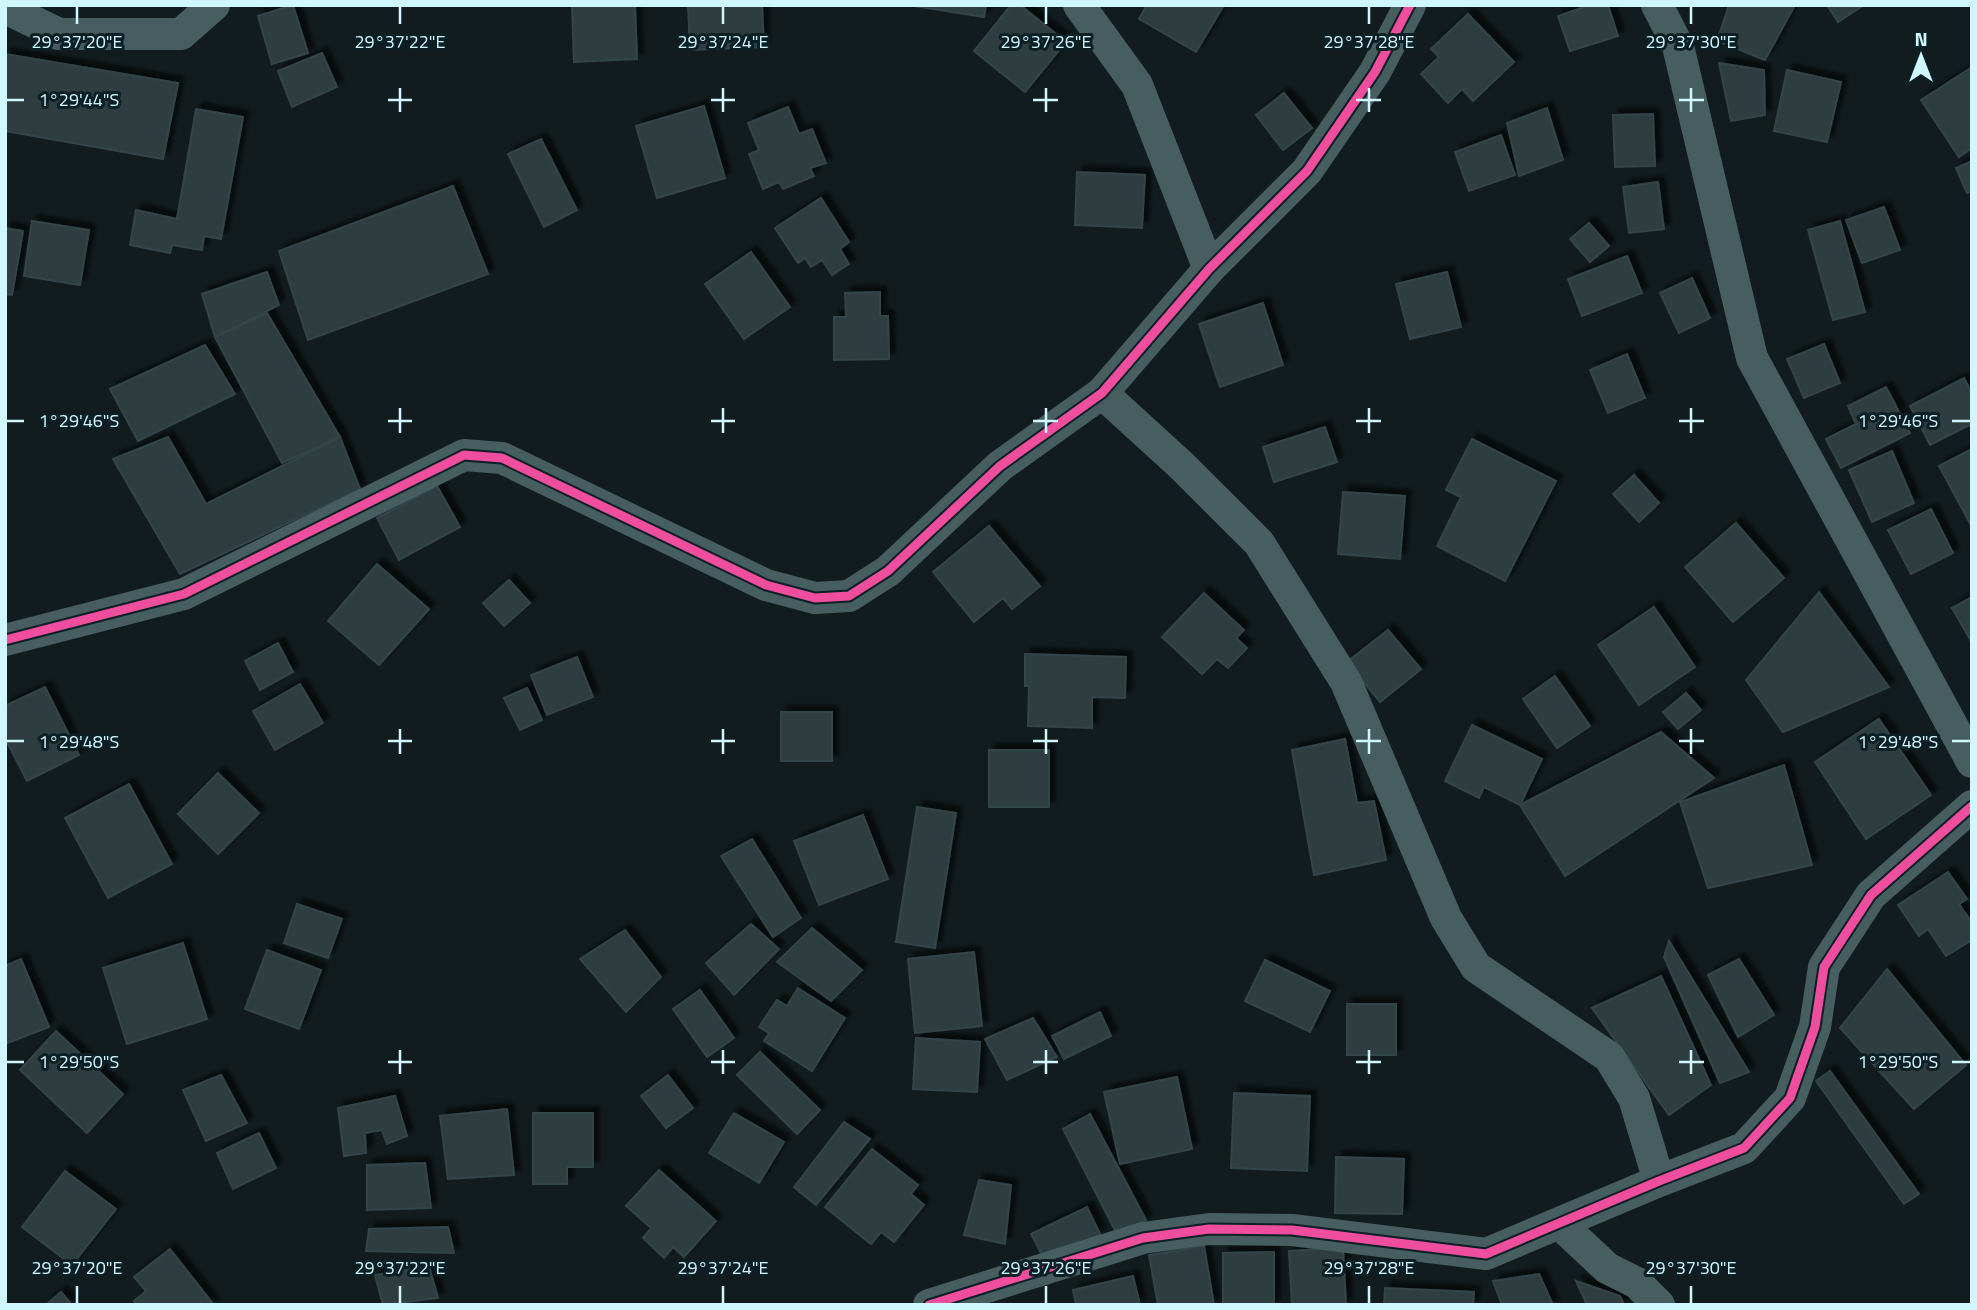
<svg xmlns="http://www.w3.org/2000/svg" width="1977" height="1310" viewBox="0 0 1977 1310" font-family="'Titillium Web',sans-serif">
	<defs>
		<filter id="shadow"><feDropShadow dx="6" dy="-6" stdDeviation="2" flood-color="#0009"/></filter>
	</defs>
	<rect width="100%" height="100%" fill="#121c1e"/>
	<g fill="#2f3e41" stroke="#33444a" stroke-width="2" filter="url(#shadow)">
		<polygon points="293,5 308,53 272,64 258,16"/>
		<polygon points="572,5 635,5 637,59 574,62"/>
		<polygon points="688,5 762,5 764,47 690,50"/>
		<polygon points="908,5 986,5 984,17"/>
		<polygon points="1011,5 1020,5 1066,42 1025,92 974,51"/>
		<polygon points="1147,5 1224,5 1196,52 1139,19"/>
		<polygon points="1590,5 1608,5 1618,36 1570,51 1558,16"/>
		<polygon points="1729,5 1795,5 1765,60 1717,41"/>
		<polygon points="1827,5 1864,5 1838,22"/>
		<polygon points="1468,14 1514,62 1473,101 1462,89 1448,103 1421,74 1439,57 1431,49"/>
		<polygon points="322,53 337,87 292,107 278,71"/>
		<polygon points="5,54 178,83 163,159 5,131"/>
		<polygon points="1719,63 1764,70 1765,115 1731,121"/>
		<polygon points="1972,67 1972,148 1959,157 1921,100"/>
		<polygon points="1787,70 1841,82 1827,142 1774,131"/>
		<polygon points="1284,93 1312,128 1283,150 1256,115"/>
		<polygon points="704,106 725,178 657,198 636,126"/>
		<polygon points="788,107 799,134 812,129 826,163 810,168 814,176 783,189 779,182 763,189 749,154 759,150 748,123"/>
		<polygon points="1547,108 1563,160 1519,176 1507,123"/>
		<polygon points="196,109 243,117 221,239 204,236 202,250 172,245 170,253 130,245 136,210 177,219"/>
		<polygon points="1653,114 1655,166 1615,167 1613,115"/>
		<polygon points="1501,135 1515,175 1469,191 1455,152"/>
		<polygon points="541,139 577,210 544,227 508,154"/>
		<polygon points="1972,161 1972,191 1967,193 1956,168"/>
		<polygon points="1077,172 1145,175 1142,228 1075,225"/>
		<polygon points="1658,182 1664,229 1629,233 1623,187"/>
		<polygon points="453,186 488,274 308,340 279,251"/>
		<polygon points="821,198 849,242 840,249 849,264 832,275 822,260 811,267 805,258 798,263 775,228"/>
		<polygon points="1884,207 1900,250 1862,263 1846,220"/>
		<polygon points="32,221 89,230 80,285 24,276"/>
		<polygon points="1840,221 1865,312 1833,320 1808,230"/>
		<polygon points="1589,223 1609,246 1590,262 1570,239"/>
		<polygon points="5,228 23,231 12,295 5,294"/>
		<polygon points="751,252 790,307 744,339 705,284"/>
		<polygon points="1627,256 1642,293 1582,316 1568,279"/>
		<polygon points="267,272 279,305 215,337 202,294"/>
		<polygon points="1447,272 1461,327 1410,339 1396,284"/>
		<polygon points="1692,278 1710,318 1679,333 1660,293"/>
		<polygon points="880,292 880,316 888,316 889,359 834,360 834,317 846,317 845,293"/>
		<polygon points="1263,303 1283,365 1220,387 1199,324"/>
		<polygon points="267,313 340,437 282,463 215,337"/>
		<polygon points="1824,344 1840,383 1804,398 1787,359"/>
		<polygon points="205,345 235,394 138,441 110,389"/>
		<polygon points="1627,354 1645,398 1608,413 1590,370"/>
		<polygon points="1964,378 1972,394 1972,424 1930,445 1910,406"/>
		<polygon points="1886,387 1910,433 1841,468 1826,439 1856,424 1848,406"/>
		<polygon points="1325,427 1337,462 1274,482 1263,447"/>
		<polygon points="168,437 206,504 340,437 360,489 180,574 113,459"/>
		<polygon points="1472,439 1556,481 1505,581 1437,546 1461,497 1446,490"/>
		<polygon points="1972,449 1972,527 1939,466"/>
		<polygon points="1892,451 1914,503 1872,522 1849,470"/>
		<polygon points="1634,475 1659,503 1639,522 1613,494"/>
		<polygon points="437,486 460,527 399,560 377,518"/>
		<polygon points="1343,492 1405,496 1400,559 1338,554"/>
		<polygon points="1931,509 1953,553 1911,574 1888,530"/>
		<polygon points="1736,523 1784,578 1733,622 1685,567"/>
		<polygon points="989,526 1040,586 1012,609 1003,598 974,622 933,572"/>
		<polygon points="377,564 429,609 379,665 328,621"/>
		<polygon points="509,580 530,603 504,626 483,603"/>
		<polygon points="1819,592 1889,687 1783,732 1746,680"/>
		<polygon points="1204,593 1244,630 1236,638 1247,648 1228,668 1217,659 1202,674 1162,637"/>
		<polygon points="1972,597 1972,643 1952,608"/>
		<polygon points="1654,607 1695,667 1639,705 1598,645"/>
		<polygon points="1388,630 1421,669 1380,702 1347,662"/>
		<polygon points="278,643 293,672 260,690 245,661"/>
		<polygon points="1025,654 1126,657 1125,698 1092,697 1092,728 1028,726 1029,686 1025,686"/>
		<polygon points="577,657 593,697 547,715 531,675"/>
		<polygon points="1555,676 1590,726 1557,748 1523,699"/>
		<polygon points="300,684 323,723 275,750 253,711"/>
		<polygon points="45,687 79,755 27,781 5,738 5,706"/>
		<polygon points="527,688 542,720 520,730 504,698"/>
		<polygon points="1686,693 1701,710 1678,729 1663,712"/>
		<rect x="781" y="712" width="51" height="49"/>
		<polygon points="1879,719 1931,795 1866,839 1815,762"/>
		<polygon points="1472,725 1542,759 1520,805 1484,787 1479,798 1445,781"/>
		<polygon points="1661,732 1714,778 1565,876 1520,805"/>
		<polygon points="1345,739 1357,803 1374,801 1386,860 1314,875 1292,750"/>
		<rect x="989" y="750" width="60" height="57"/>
		<polygon points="1784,765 1812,865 1708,888 1680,802"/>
		<polygon points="218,773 259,813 218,854 178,814"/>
		<polygon points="129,784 172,864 108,898 65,818"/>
		<polygon points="917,807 956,813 935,948 896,942"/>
		<polygon points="863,815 888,879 819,905 794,841"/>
		<polygon points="752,839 801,918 773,937 721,856"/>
		<polygon points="1948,872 1967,899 1959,904 1972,923 1972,940 1946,956 1928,929 1919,936 1898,905"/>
		<polygon points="297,904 342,919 328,958 284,943"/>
		<polygon points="751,924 779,949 734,995 706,963"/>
		<polygon points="812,928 862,970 831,1001 777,962"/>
		<polygon points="625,930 661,977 626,1012 580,959"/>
		<polygon points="1669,941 1749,1072 1720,1083 1664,957"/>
		<polygon points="183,943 207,1019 127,1044 103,968"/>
		<polygon points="267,950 321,970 299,1029 245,1009"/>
		<polygon points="974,952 982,1026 915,1033 908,959"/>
		<polygon points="21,959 49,1027 5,1044 5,966"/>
		<polygon points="1739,959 1774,1015 1738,1037 1708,975"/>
		<polygon points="1265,960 1330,991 1310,1032 1245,1001"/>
		<polygon points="1887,969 1966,1065 1914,1109 1840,1028"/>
		<polygon points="1661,976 1711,1085 1669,1115 1592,1008"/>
		<polygon points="798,988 845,1018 812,1071 764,1041 769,1033 759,1027 777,1000 787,1006"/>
		<polygon points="700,990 734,1038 707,1057 673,1009"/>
		<rect x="1347" y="1004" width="49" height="51"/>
		<polygon points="1100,1012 1111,1036 1064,1059 1052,1036"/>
		<polygon points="1033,1018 1057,1057 1007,1080 985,1039"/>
		<polygon points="56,1031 123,1094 87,1133 20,1070"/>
		<polygon points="916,1038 980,1042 977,1092 913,1089"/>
		<polygon points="760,1052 820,1110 797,1134 737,1075"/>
		<polygon points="1830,1071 1919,1194 1904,1204 1816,1081"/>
		<polygon points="221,1075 247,1123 206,1141 183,1090"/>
		<polygon points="668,1075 693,1108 666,1128 641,1096"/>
		<polygon points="1177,1077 1192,1149 1120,1164 1104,1092"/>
		<polygon points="1234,1093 1310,1096 1307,1171 1231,1168"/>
		<polygon points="395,1096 407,1136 387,1144 382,1130 365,1133 366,1153 344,1156 338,1108"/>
		<polygon points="507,1109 514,1175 448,1179 440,1116"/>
		<polygon points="533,1113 593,1113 593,1167 567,1167 567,1184 533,1184"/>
		<polygon points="734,1113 784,1142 759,1183 709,1153"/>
		<polygon points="1090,1114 1146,1220 1118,1236 1063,1129"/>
		<polygon points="844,1122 870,1139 816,1205 794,1187"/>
		<polygon points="259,1133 276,1168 233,1189 217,1153"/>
		<polygon points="872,1149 918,1185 911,1194 924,1205 894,1242 881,1232 871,1244 825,1207"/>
		<polygon points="1336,1157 1404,1159 1402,1214 1335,1213"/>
		<polygon points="425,1163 431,1208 367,1210 367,1165"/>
		<polygon points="659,1170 716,1221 684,1257 673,1247 664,1258 643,1238 651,1228 626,1206"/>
		<polygon points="65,1171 116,1209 72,1265 22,1227"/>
		<polygon points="979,1180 1011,1185 1005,1244 964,1235"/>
		<polygon points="1087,1207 1100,1234 1045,1261 1031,1234"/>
		<polygon points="448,1227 454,1253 366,1251 369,1229"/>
		<polygon points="1204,1246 1214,1305 1158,1305 1149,1255"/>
		<polygon points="1343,1248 1346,1305 1292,1305 1289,1251"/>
		<polygon points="170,1249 214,1305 137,1305 134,1301 146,1291 134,1277"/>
		<polygon points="1274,1252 1274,1305 1223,1305 1223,1253"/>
		<polygon points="429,1266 438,1298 383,1305 375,1275"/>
		<polygon points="1539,1274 1553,1305 1502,1305 1493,1281"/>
		<polygon points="1133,1276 1140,1305 1076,1305 1073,1290"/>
		<polygon points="1576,1281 1620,1296 1624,1305 1587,1305"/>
		<polygon points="1385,1288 1474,1292 1473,1305 1384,1305"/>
		<polygon points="61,1292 72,1305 46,1305"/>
	</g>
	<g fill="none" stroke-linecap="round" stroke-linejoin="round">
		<g stroke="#465e60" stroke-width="32">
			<polyline points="1079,5 1137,85 1209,269"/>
			<polyline points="1657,5 1678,46 1752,358 1972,762"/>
			<polyline points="5,8 59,34 181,34 214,5"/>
			<polyline points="1102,393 1182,466 1259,543 1346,682 1446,918 1476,967 1609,1057 1634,1098 1659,1181"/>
			<polyline points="5,640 184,594 464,455 502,458 766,585 815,598 849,596 888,571 1000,466 1102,393 1209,269 1307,171 1375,72 1410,5"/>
			<polyline points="1560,1224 1607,1268 1637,1283 1659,1305"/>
			<polyline points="929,1305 1143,1238 1209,1229 1292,1230 1486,1254 1659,1181 1744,1148 1790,1098 1815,1027 1824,967 1871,895 1972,806"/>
		</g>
		<g stroke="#0c1f24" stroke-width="13">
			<g id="cycleway">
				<polyline points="5,640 184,594 464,455 502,458 766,585 815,598 849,596 888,571 1000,466 1102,393 1209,269 1307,171 1375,72 1410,5"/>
				<polyline points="929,1305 1143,1238 1209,1229 1292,1230 1486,1254 1659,1181 1744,1148 1790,1098 1815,1027 1824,967 1871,895 1972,806"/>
			</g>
		</g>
		<use href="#cycleway" stroke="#ef4d9e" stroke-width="9"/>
	</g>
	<path fill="none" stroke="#d0f7ff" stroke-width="2.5" d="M 77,7 L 77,24M 400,7 L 400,24M 723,7 L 723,24M 1046,7 L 1046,24M 1369,7 L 1369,24M 1691,7 L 1691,24M 400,88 L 400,112M 723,88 L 723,112M 1046,88 L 1046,112M 1369,88 L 1369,112M 1691,88 L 1691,112M 7,100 L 24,100M 388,100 L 412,100M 711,100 L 735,100M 1033,100 L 1058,100M 1356,100 L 1381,100M 1679,100 L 1704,100M 400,408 L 400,433M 723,408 L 723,433M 1046,408 L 1046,433M 1369,408 L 1369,433M 1691,408 L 1691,433M 7,421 L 24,421M 388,421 L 412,421M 711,421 L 735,421M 1033,421 L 1058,421M 1356,421 L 1381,421M 1679,421 L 1704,421M 1952,421 L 1970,421M 400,729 L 400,754M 723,729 L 723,754M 1046,729 L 1046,754M 1369,729 L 1369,754M 1691,729 L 1691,754M 7,741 L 24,741M 388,741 L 412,741M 711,741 L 735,741M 1033,741 L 1058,741M 1356,741 L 1381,741M 1679,741 L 1704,741M 1952,741 L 1970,741M 400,1050 L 400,1074M 723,1050 L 723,1074M 1046,1050 L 1046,1074M 1369,1050 L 1369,1074M 1691,1050 L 1691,1074M 7,1062 L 24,1062M 388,1062 L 412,1062M 711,1062 L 735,1062M 1033,1062 L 1058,1062M 1356,1062 L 1381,1062M 1679,1062 L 1704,1062M 1952,1062 L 1970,1062M 77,1286 L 77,1303M 400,1286 L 400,1303M 723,1286 L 723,1303M 1046,1286 L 1046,1303M 1369,1286 L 1369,1303M 1691,1286 L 1691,1303"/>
	<g font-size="18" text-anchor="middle" fill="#d0f7ff" stroke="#0c1f24" stroke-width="6" stroke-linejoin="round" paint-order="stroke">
		<text x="77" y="48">29°37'20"E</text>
		<text x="400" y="48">29°37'22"E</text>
		<text x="723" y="48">29°37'24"E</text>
		<text x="1046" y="48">29°37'26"E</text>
		<text x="1369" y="48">29°37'28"E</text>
		<text x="1691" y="48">29°37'30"E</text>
		<text x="79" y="106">1°29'44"S</text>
		<text x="79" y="427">1°29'46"S</text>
		<text x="1898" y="427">1°29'46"S</text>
		<text x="79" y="748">1°29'48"S</text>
		<text x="1898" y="748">1°29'48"S</text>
		<text x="79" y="1068">1°29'50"S</text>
		<text x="1898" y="1068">1°29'50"S</text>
		<text x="77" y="1274">29°37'20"E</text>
		<text x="400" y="1274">29°37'22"E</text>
		<text x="723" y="1274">29°37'24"E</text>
		<text x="1046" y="1274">29°37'26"E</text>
		<text x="1369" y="1274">29°37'28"E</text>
		<text x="1691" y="1274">29°37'30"E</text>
	</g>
	<rect width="1977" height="1310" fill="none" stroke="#d0f7ff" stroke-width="14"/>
	<g transform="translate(1921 56)" stroke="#0c1f24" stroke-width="5" paint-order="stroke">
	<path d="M0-5L12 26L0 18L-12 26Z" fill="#d0f7ff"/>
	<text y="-10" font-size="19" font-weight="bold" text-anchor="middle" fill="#d0f7ff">N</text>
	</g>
</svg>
